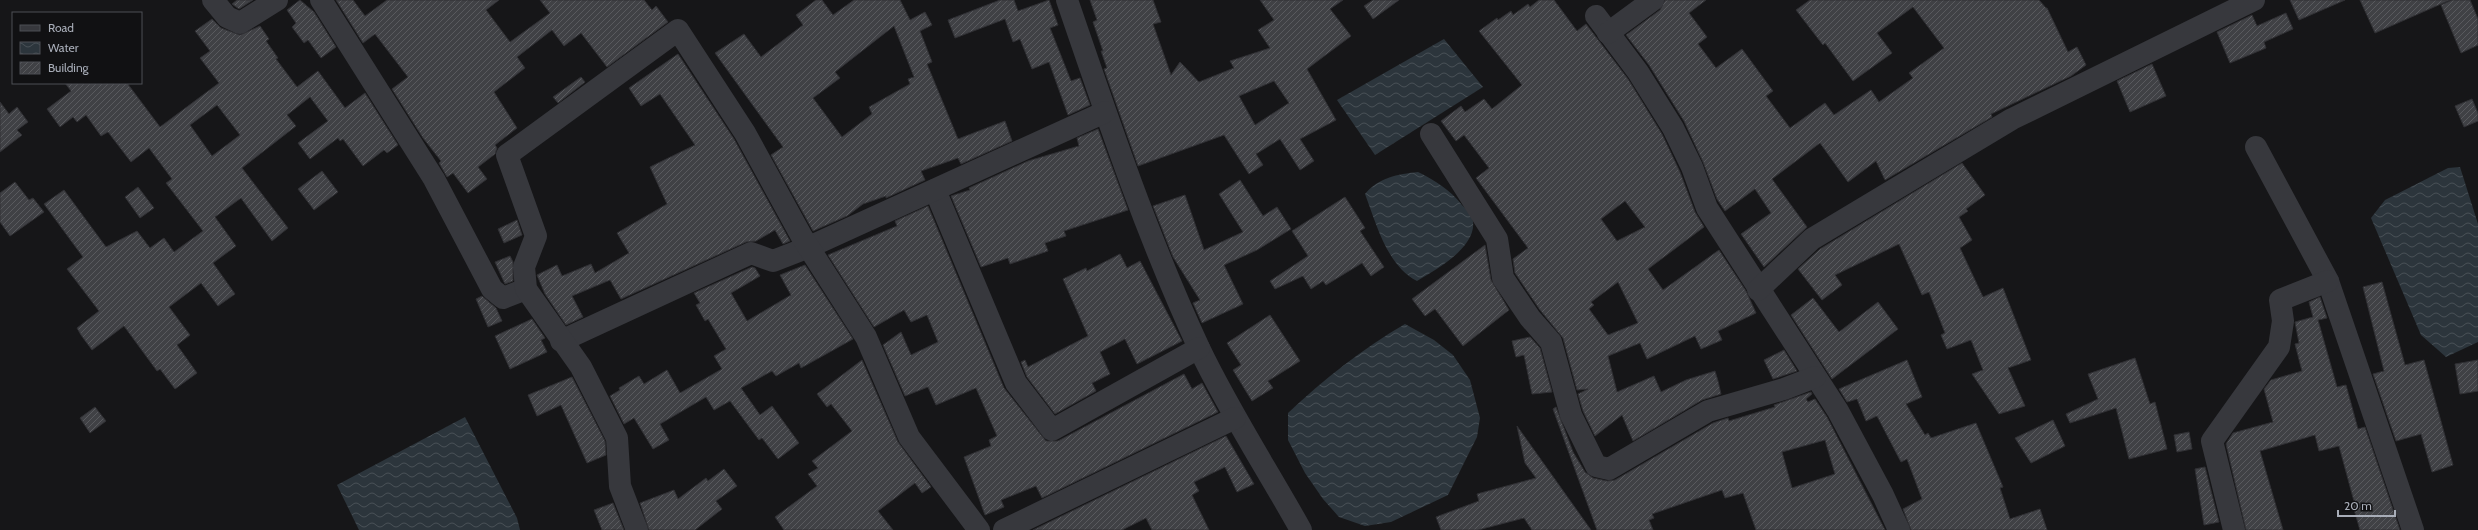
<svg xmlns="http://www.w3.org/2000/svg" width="2478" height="530" viewBox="0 0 2478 530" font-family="Cabin,sans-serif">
	<defs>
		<pattern id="water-waves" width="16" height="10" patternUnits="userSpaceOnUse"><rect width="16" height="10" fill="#2c353c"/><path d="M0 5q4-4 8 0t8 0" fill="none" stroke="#485056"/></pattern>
		<pattern id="building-hatch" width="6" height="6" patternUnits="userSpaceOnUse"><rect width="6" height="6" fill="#404145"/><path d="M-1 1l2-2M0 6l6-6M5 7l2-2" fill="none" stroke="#595a5e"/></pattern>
	</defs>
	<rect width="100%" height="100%" fill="#161618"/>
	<g fill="url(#water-waves)">
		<polygon points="1444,39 1483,87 1375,155 1337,100"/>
		<polygon points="2460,167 2478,224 2478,342 2446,357 2421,335 2371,218 2385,200 2448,168"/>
		<path d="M 1418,172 C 1436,181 1449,189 1462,205 C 1465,208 1470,213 1472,217 C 1481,245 1437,269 1417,281 C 1387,266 1376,223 1365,194 C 1378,178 1398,174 1418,172 Z"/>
		<path d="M 1405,324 L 1434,340 L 1453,355 L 1470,380 L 1480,418 L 1477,437 L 1448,495 L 1391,522 L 1365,526 L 1339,517 L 1323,499 L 1305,473 L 1288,440 L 1288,413 C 1324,379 1362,349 1405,324 Z"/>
		<polygon points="465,417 517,518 520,530 359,530 337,485"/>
	</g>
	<g fill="url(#building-hatch)" stroke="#303034" fill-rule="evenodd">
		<polygon points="237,0 253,0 239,9 232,4"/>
		<polygon points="300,0 314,12 336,47 321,58 308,40 304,43 292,27 296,23 287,10"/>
		<polygon points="336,0 353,0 365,16 387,0 499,0 486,10 510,42 550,13 540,0 644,0 652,10 656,6 668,22 607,67 581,33 564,46 552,30 517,57 525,68 494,92 517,128 495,145 497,148 495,154 478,167 487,179 468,193 453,173 447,177 439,163 441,161 423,138 392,89 408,77 375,34 363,43"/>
		<path d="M 816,0 L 822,0 L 833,15 L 854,0 L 900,0 L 910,20 L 925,12 L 932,25 L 920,31 L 932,62 L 927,64 L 958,139 L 1005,121 L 1012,141 L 961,164 L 958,158 L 921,171 L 925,180 L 886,198 L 886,196 L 863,204 L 847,216 L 813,231 L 771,155 L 783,147 L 715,53 L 744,34 L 761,57 L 803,25 L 796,15 ZM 894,26 L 914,77 L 908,79 L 910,84 L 869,107 L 872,114 L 842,137 L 813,98 L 840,78 L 835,72 Z"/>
		<polygon points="1000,0 1014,0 1018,11 1049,0 1058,25 1050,28 1071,81 1080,78 1090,105 1068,115 1049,62 1032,69 1020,39 1013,42 1005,19 955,38 948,20"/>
		<path d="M 1090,0 L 1153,0 L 1161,22 L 1153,24 L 1171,75 L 1180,62 L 1199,82 L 1234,68 L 1230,61 L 1270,48 L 1258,30 L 1274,20 L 1260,0 L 1343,0 L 1330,9 L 1351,36 L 1307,69 L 1336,120 L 1300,139 L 1314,161 L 1300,170 L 1280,139 L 1256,154 L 1263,165 L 1249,174 L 1224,135 L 1138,166 L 1104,69 L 1107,68 L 1101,51 L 1103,51 L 1093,22 L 1097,20 ZM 1274,81 L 1289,103 L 1255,125 L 1239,96 Z"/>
		<polygon points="1373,0 1399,0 1373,19 1364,6"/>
		<path d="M 1539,0 L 1554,0 L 1577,31 L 1586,24 L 1628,79 L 1662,134 L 1680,172 L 1695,212 L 1704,227 L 1648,269 L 1663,290 L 1719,250 L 1746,291 L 1756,313 L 1718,331 L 1722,340 L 1701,349 L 1695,336 L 1647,359 L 1640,343 L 1608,356 L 1617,392 L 1654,376 L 1661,392 L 1686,380 L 1715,371 L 1718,381 L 1721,394 L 1702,400 L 1633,441 L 1622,415 L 1595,436 L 1583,411 L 1578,394 L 1588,389 L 1577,390 L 1563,338 L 1540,310 L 1515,273 L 1513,259 L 1528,248 L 1476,178 L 1489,168 L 1464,135 L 1456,141 L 1441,121 L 1461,106 L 1465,112 L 1484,99 L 1492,109 L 1522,85 L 1479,31 L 1497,18 L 1498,20 L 1511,11 L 1513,15 L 1528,4 L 1530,7 ZM 1625,201 L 1645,227 L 1617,241 L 1601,219 ZM 1618,282 L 1638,323 L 1608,335 L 1589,309 L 1594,305 L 1591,302 Z"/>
		<polygon points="1665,0 1706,0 1689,13 1707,37 1698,44 1716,68 1742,49 1773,91 1766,96 1790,128 1825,103 1834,115 1871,90 1879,102 1913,78 1909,73 1944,48 1913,7 1877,33 1892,53 1853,81 1825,43 1823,45 1796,10 1810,0 2039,0 2046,8 2047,8 2068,52 2077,47 2086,65 2071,76 1991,114 1992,117 1885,180 1876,161 1848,182 1820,143 1772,179 1807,227 1764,267 1741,234 1771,213 1755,189 1725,211 1717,199 1703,162 1684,121 1649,65 1626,35 1660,10"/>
		<polygon points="2290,0 2345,0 2299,20"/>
		<polygon points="2360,0 2450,0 2375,33"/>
		<polygon points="2452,0 2470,0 2478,19 2478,45 2461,53 2441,5"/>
		<polygon points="2286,13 2293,29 2264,42 2266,48 2230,63 2217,32 2252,15 2257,26"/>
		<path d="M 212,19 L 221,28 L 240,35 L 260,26 L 269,39 L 266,41 L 278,58 L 276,59 L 297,87 L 318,71 L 345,108 L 365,93 L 398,145 L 387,153 L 384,150 L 363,166 L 343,139 L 340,141 L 338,138 L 310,159 L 298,143 L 328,121 L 310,97 L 287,115 L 296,126 L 242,168 L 288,228 L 272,241 L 241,198 L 215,217 L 236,246 L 213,263 L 235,294 L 218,306 L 201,283 L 169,307 L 190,335 L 177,345 L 197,373 L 175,389 L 160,369 L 157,371 L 124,326 L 92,350 L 81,335 L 77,328 L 99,311 L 67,269 L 83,257 L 44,204 L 64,190 L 106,247 L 137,231 L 150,248 L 164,238 L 174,252 L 203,231 L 166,183 L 172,179 L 149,148 L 131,162 L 108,132 L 101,136 L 86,115 L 77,122 L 73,117 L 60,127 L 47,109 L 71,91 L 65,83 L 127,83 L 160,127 L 219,83 L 200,58 L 210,51 L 195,31 ZM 217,105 L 240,135 L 212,156 L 190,125 Z"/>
		<polygon points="678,54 734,139 790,241 783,244 775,230 756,241 746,242 621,299 610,280 572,296 583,317 566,325 545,294 537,275 557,265 562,276 591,264 595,273 629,253 617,233 667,204 650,167 695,145 660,94 641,106 629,88"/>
		<polygon points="2152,64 2166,96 2130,112 2117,81"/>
		<polygon points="581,77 585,82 558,103 553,97"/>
		<polygon points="2472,99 2478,113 2478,121 2464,127 2455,106"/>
		<polygon points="0,102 9,114 17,107 28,122 17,130 22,135 0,152"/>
		<polygon points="1098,129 1128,210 1064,231 1066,236 1045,243 1048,251 1010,264 1008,258 981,267 951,196 970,190 969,188 1028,161 1079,146 1077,138"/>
		<polygon points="1962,163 1985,195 1966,209 1968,211 1959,217 1972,240 1960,248 1983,297 2003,288 2031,360 2008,368 2025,406 1999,414 1972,374 1983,370 1971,340 1947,349 1941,335 1945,333 1929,292 1922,295 1899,244 1835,275 1842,285 1822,300 1798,269 1820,249"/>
		<polygon points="322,171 338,192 314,210 298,189"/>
		<polygon points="1240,180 1263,216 1277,207 1291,229 1257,250 1224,265 1243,304 1202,323 1193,303 1200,300 1173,257 1153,206 1185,195 1204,250 1243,232 1219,194"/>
		<polygon points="15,182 29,200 33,198 44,212 10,236 0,222 0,193"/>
		<polygon points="138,187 154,208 140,218 125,197"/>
		<polygon points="1345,197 1365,228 1360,231 1384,267 1371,276 1362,263 1326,285 1323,281 1311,289 1303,276 1275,289 1270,281 1308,256 1292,231"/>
		<polygon points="928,206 1004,388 1046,441 1058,441 1184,374 1192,389 1202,383 1218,412 1042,498 1036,486 1001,500 1004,507 985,515 964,457 991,446 989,440 997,436 976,388 936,405 928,387 905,396 883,345 901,332 911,355 938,342 927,315 911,322 904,310 874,327 828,255 897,226 895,221"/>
		<polygon points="517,220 522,235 504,243 498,229"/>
		<polygon points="1485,245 1491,280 1509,310 1463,346 1435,309 1425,316 1412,299"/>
		<polygon points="1120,254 1127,268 1140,261 1182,341 1137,364 1125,339 1100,352 1110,374 1092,383 1096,391 1055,414 1027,377 1021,362 1025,360 1028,367 1088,336 1063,279 1086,268 1087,271"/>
		<polygon points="510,256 513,262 513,281 505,284 495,262"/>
		<polygon points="805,265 853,339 801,368 799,363 776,376 772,371 741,388 760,415 772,406 799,443 778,459 762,438 759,440 730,401 714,410 706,397 660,424 669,440 653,449 634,418 624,424 610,396 620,390 619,388 639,376 644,384 667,370 680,393 722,369 714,356 726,349 708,319 705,321 696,305 700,303 694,293 752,267 755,268 760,276 731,293 747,321 791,295 780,275"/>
		<polygon points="2382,282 2405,365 2424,360 2453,465 2432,472 2421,434 2396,441 2373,374 2384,371 2363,287"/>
		<polygon points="482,296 496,308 502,321 488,327 476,299"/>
		<polygon points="2320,297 2327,318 2318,320 2337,387 2346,385 2358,429 2365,427 2400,530 2360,530 2353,506 2355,505 2339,446 2319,451 2315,435 2260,451 2283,530 2246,530 2226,444 2233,433 2273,422 2264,389 2271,380 2302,371 2295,344 2299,343 2295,322 2313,317 2309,302"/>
		<polygon points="1813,298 1839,332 1878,302 1898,329 1832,379 1791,315"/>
		<polygon points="1270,315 1300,361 1268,381 1273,388 1252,401 1233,370 1241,365 1227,343"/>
		<polygon points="532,319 545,338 541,340 547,352 510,369 495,336"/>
		<polygon points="1530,337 1540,348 1552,392 1532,394 1524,355 1516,357 1512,341"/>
		<polygon points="1784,350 1797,371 1773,379 1764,360"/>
		<polygon points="2135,358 2150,404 2155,402 2167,449 2129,459 2116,408 2070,423 2066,414 2098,399 2088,374"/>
		<polygon points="862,360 898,442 931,487 922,493 915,483 878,511 893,530 784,530 775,517 817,486 808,474 818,468 812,461 852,431 831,404 827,407 817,394"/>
		<polygon points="1907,360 1922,397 1906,404 1925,435 1928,433 1931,438 1976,423 2003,487 2000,488 2010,519 2040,509 2047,530 1911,530 1903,509 1922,499 1907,459 1901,462 1877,416 1866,421 1857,399 1847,402 1839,389"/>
		<polygon points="2478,360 2478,391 2460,394 2455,364"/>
		<polygon points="572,377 605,441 606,455 587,463 561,405 537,416 528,395"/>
		<path d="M 1811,392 L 1812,394 L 1806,399 L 1808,402 L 1815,399 L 1827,417 L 1885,530 L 1756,530 L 1743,493 L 1725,498 L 1722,490 L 1652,514 L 1654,518 L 1649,520 L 1653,530 L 1597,530 L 1553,409 L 1556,407 L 1573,452 L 1585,472 L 1593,478 L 1607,481 L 1615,480 L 1713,423 L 1728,418 L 1729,421 L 1775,407 L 1774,405 ZM 1825,440 L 1835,474 L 1792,488 L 1782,452 Z"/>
		<polygon points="95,407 106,421 90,433 80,418"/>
		<polygon points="2053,420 2065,446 2031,463 2015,438"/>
		<polygon points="1517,426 1591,530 1532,530 1524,518 1478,530 1441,530 1436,517 1479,501 1477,494 1536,478 1525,463"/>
		<polygon points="2189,432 2192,449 2177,452 2174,435"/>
		<polygon points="1226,436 1254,484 1237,492 1225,467 1194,482 1199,491 1192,495 1209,530 1152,530 1146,518 1122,530 1033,530"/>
		<polygon points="2205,467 2219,522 2204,525 2195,469"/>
		<polygon points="724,469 737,486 716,501 722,509 695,530 649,530 640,503 674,490 678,499 706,478 708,481"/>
		<polygon points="613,503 624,530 602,530 594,510"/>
	</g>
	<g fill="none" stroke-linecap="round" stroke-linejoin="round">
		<g stroke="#37383d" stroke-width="22">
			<polyline points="213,0 227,17 240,23 277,0"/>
			<polyline points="321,0 434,179 492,289 503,298 526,289"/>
			<path d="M 1067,0 C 1107,117 1147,236 1199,348 C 1229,411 1267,469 1301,530"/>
			<polyline points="1596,16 1638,72 1673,128 1692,167 1707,208 1838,411 1883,495 1899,530"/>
			<polyline points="1608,33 1653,0"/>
			<polyline points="1431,134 1497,239 1503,278 1530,318 1551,342 1571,415 1596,466 1609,469 1708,411 1784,389 1815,377"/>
			<polyline points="2256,147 2328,281 2413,530"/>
			<polyline points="935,190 1016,383 1052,430 1199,348"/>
			<polyline points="1758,290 1812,239 2012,119 2254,0"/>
			<polyline points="561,341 751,253 773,261 809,247 1105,112"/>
			<polyline points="637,530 620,486 617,438 581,367 526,289 524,267 536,236 507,155 678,30 745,133 802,237 866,337 909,437 979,530"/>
			<polyline points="1004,530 1235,418"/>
			<polyline points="2234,530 2212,441 2279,347 2283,321 2280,300 2328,281"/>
		</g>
	</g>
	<rect x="12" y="12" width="130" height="72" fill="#111113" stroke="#4d4f55"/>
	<rect x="20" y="25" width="20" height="6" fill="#37383d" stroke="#4d4f55"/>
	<text x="48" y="32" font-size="12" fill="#a8adb8">Road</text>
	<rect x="20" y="42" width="20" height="12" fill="url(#water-waves)" stroke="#4d4f55"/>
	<text x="48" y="52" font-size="12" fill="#a8adb8">Water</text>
	<rect x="20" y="62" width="20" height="12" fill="url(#building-hatch)" stroke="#4d4f55"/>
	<text x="48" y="72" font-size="12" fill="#a8adb8">Building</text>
	<path d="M2338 510v6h57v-6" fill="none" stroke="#a8adb8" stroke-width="2"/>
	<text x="2344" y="510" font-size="12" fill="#a8adb8" stroke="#111113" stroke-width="3" paint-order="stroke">20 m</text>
</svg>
